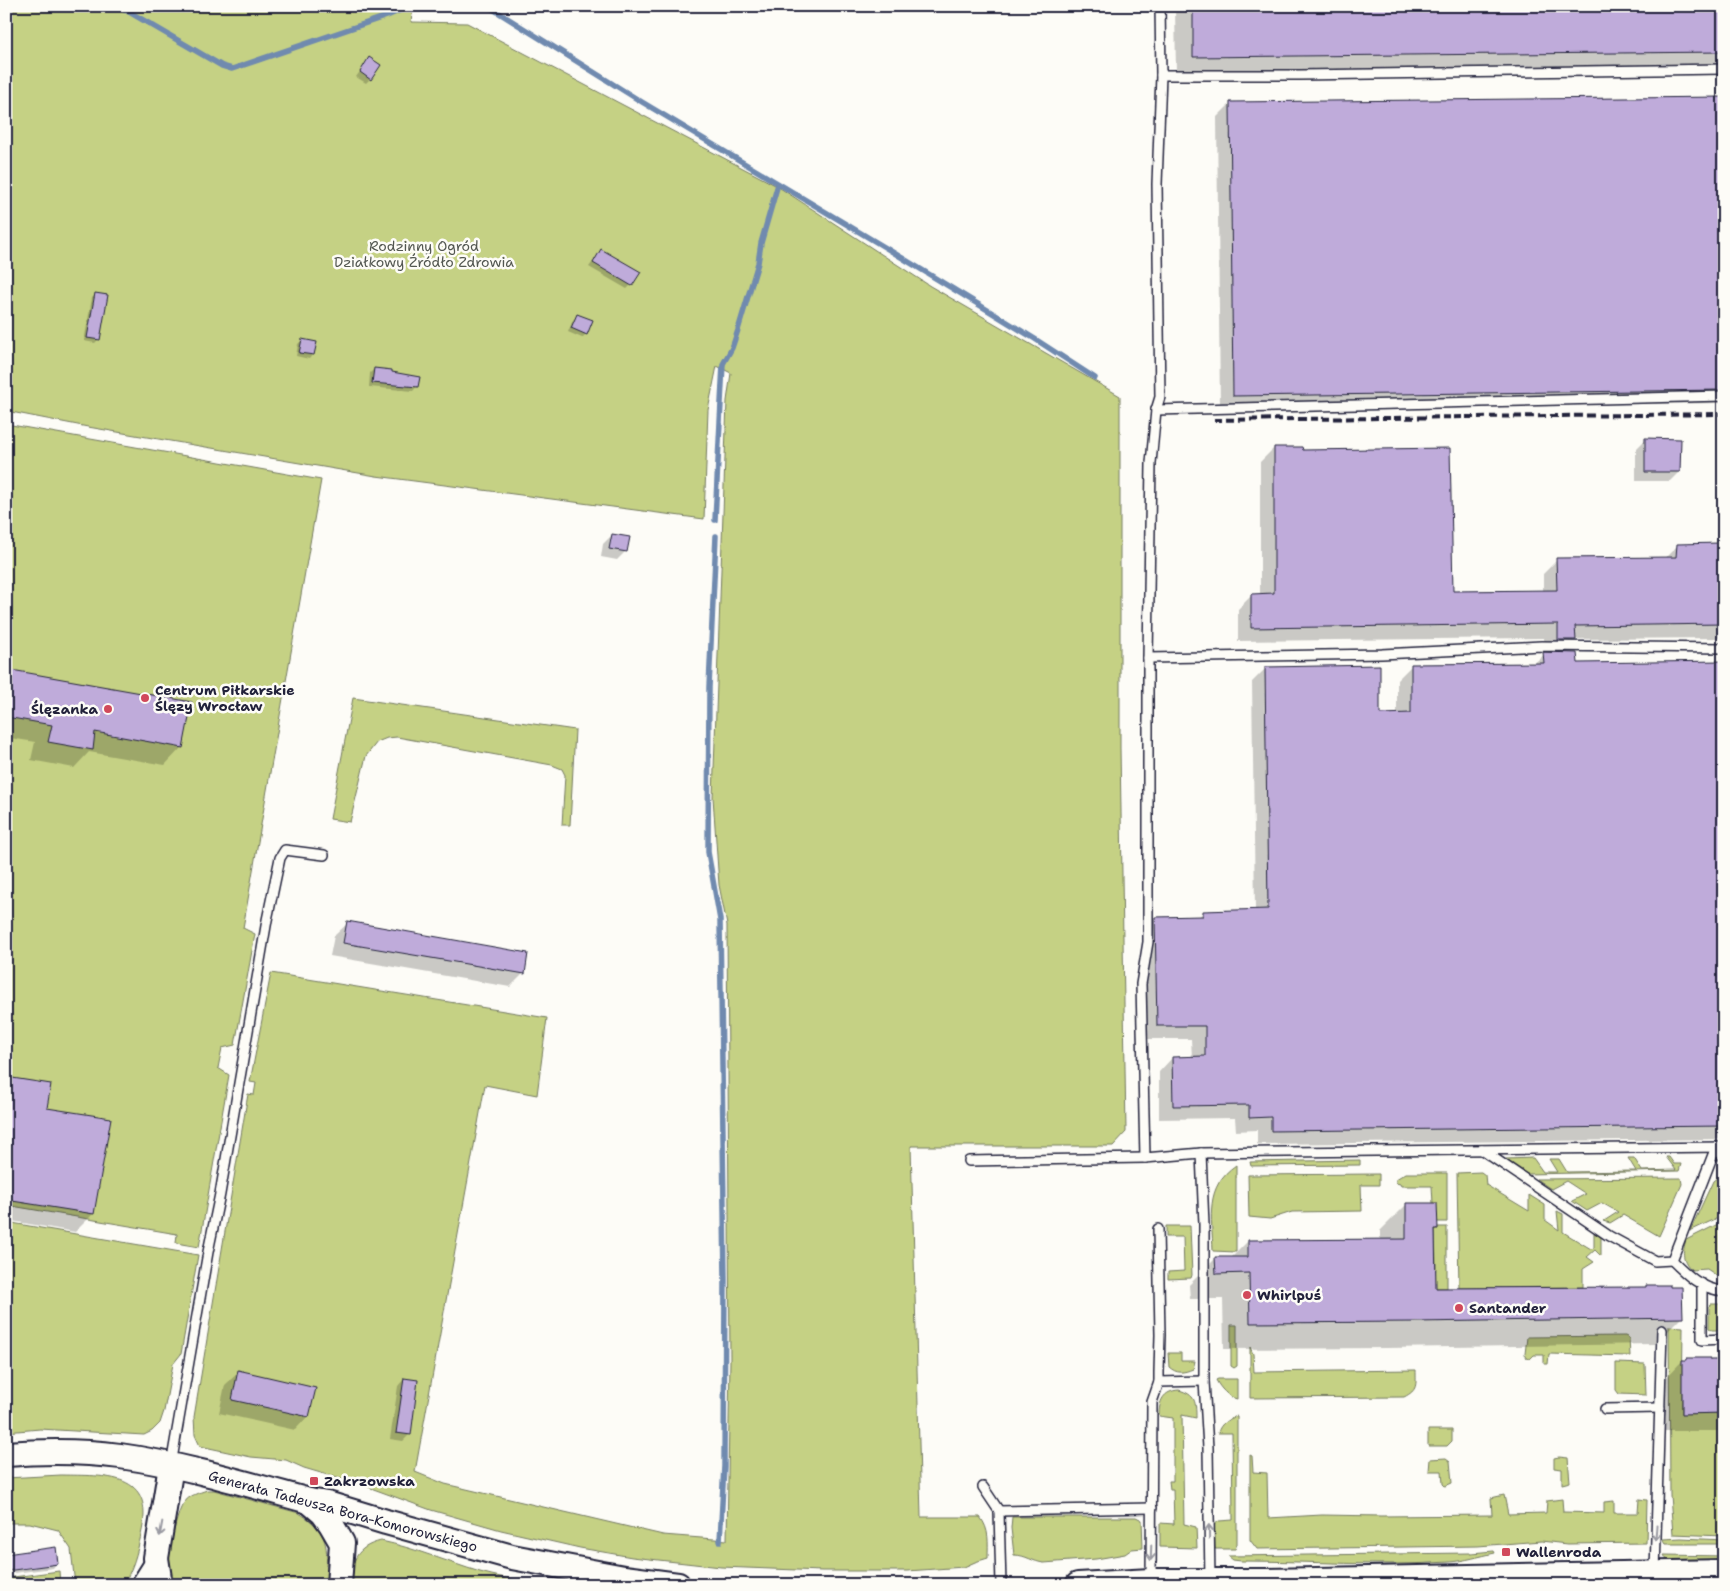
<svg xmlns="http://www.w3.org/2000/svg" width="1730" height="1591" viewBox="0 0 1730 1591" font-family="'Shantell Sans',sans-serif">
	<rect width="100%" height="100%" fill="#fdfcf7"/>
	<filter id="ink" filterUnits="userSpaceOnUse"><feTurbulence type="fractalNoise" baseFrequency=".02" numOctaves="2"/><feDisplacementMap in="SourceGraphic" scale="10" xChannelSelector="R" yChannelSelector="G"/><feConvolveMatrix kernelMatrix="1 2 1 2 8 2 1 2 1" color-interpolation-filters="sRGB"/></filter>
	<g filter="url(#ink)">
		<g fill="#c5d184" stroke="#747a60">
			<path d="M 6,6 L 413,6 L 411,22 L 467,23 L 777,186 L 930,286 L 1120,396 L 1120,748 L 1126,1132 L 1113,1146 L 911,1146 L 921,1517 L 980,1517 C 990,1530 988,1542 988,1558 L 975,1562 L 964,1567 L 907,1571 L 822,1571 L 721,1567 L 632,1557 L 580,1548 L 501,1530 L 431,1510 L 368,1487 L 304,1468 L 286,1460 L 251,1457 L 200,1446 L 195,1435 L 194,1417 L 248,1094 L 254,1095 L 256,1083 L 250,1082 L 271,973 L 547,1018 L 537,1095 L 485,1085 L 415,1472 L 445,1484 L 663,1535 L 727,1540 L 730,1360 L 727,925 L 719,885 L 713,797 L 727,401 L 731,373 L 717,366 L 708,410 L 704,519 L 376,476 L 88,427 L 6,411 Z"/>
			<polygon points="6,424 321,480 243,928 255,934 235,1045 222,1048 218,1068 229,1075 199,1247 176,1243 177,1234 6,1205"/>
			<polygon points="353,698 575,730 570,825 562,825 565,775 562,769 552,765 397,737 387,738 377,742 366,756 350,822 330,819"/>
			<polygon points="1666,1157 1669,1157 1674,1164 1681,1164 1679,1171 1527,1174 1506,1161 1506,1159 1533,1158 1543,1172 1557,1172 1549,1159 1559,1159 1567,1172 1636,1171 1628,1158 1634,1158 1642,1171 1676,1170"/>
			<polygon points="1360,1160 1360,1165 1251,1166 1250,1162"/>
			<path d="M 1236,1165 L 1236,1252 L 1213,1251 C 1212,1217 1204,1187 1236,1165 Z"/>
			<polygon points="1481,1172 1485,1175 1486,1185 1529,1211 1529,1195 1545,1205 1545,1220 1559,1230 1557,1211 1563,1214 1563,1232 1591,1249 1594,1248 1594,1233 1601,1237 1601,1256 1595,1250 1587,1257 1594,1262 1583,1269 1583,1287 1459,1288 1457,1173"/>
			<polygon points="1406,1173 1447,1173 1447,1222 1437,1222 1433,1203 1432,1186 1401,1186 1400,1184 1396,1183 1396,1179"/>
			<polygon points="1723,1173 1724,1215 1690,1231 1713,1181"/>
			<polygon points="1379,1174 1379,1185 1361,1185 1362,1211 1292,1212 1270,1219 1249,1217 1248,1175"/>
			<polygon points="1681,1178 1682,1184 1659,1236 1623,1215 1610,1223 1604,1221 1618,1212 1602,1203 1587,1211 1572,1201 1586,1194 1566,1181 1551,1189 1536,1179"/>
			<path d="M 1724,1221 L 1724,1276 L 1719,1277 L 1707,1269 L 1692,1270 C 1682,1261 1682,1252 1686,1240 Z"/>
			<polygon points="6,1222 198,1255 181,1354 173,1364 164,1411 160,1423 152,1431 144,1435 40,1429 6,1432"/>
			<polygon points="1166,1226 1190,1226 1192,1275 1191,1278 1168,1279 1168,1272 1184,1271 1183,1237 1166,1237"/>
			<polygon points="1437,1227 1447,1227 1447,1288 1434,1288 1436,1266 1435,1229 1437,1229"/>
			<polygon points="1711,1304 1724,1304 1724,1330 1712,1330 1709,1328 1709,1306"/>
			<polygon points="1231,1325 1237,1325 1237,1366 1234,1368 1231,1366"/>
			<polygon points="1669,1326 1683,1327 1682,1413 1724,1413 1724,1536 1673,1534 1670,1495"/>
			<polygon points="1625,1336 1629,1338 1630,1356 1549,1354 1548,1364 1544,1364 1544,1355 1534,1355 1530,1359 1527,1358 1525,1354 1527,1337"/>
			<path d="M 1250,1347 L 1253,1354 L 1254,1372 L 1416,1370 C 1416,1385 1418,1390 1404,1397 L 1250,1398 Z"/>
			<path d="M 1168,1353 L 1181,1353 L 1181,1361 L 1195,1361 L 1193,1369 C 1183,1373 1177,1374 1169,1367 Z"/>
			<polygon points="1616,1363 1645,1364 1646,1395 1619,1394 1616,1390"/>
			<path d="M 1218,1379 L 1237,1379 L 1237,1399 C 1228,1397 1220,1388 1216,1380 Z"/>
			<path d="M 1179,1390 C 1196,1395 1196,1402 1196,1418 L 1182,1415 L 1184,1524 L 1196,1527 L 1197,1548 L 1160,1547 L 1160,1523 L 1174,1524 L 1173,1489 L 1170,1489 L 1169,1481 L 1173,1481 L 1173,1418 L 1159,1416 C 1159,1401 1163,1391 1179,1390 Z"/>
			<path d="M 1237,1416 L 1237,1544 L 1235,1549 L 1215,1549 L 1214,1525 L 1219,1521 L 1233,1520 L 1232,1433 L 1218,1433 C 1220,1423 1229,1419 1237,1416 Z"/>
			<polygon points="1428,1430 1452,1430 1452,1441 1447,1446 1428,1446"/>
			<polygon points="1250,1455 1252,1456 1253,1472 1267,1473 1268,1518 1322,1515 1381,1516 1492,1515 1491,1498 1504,1495 1508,1514 1546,1513 1547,1501 1562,1499 1563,1512 1604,1513 1604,1502 1614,1501 1614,1513 1638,1513 1639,1499 1647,1500 1646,1543 1567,1544 1541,1541 1478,1546 1257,1549 1250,1540"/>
			<polygon points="1559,1457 1568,1458 1570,1482 1562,1484 1562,1469 1554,1468 1554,1458"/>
			<polygon points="1446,1458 1450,1461 1452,1483 1445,1486 1443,1484 1442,1471 1429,1471 1430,1459"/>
			<path d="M 61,1475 C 105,1476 157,1471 141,1535 C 137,1553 133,1569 123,1585 L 75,1585 L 71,1549 L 58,1530 L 30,1523 L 6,1523 L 6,1478 Z"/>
			<path d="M 207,1490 L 214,1490 L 299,1513 C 321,1526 329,1540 326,1566 L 330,1568 L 327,1585 L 173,1585 C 170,1579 168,1573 168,1566 C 169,1554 176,1512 184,1503 C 189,1495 199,1493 207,1490 Z"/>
			<path d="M 1012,1517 L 1136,1517 L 1142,1520 L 1143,1548 L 1132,1549 L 1125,1554 L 1096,1559 L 1044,1563 C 1033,1562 1026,1555 1014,1555 L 1011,1528 Z"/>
			<polygon points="1681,1538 1724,1540 1724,1544 1665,1544 1663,1541 1663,1539"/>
			<path d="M 381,1541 C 415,1548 447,1562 480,1572 C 512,1581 542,1584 575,1585 L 351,1585 C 351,1561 356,1547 381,1541 Z"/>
			<path d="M 1494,1551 L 1495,1553 C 1480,1556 1465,1561 1449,1562 C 1380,1567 1311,1561 1241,1561 L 1233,1560 L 1228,1556 L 1471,1553 Z"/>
			<polygon points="1664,1555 1724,1556 1724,1561 1671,1562 1667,1560"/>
			<polygon points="59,1571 60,1585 6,1585 6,1578"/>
		</g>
		<g fill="#0003">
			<polygon points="1175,6 1724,6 1724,70 1176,75"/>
			<polygon points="369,59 370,79 366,83 356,77"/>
			<polygon points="1724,98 1724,403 1220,409 1217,117 1231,103"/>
			<polygon points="601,251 631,285 627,289 589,267"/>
			<polygon points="96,294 99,339 95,343 84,341 92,298"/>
			<polygon points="577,316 586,334 582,338 568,332 573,320"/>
			<polygon points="302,340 313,354 309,359 296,356 298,344"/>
			<polygon points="374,369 391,373 417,386 413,391 369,387 370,373"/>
			<polygon points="1645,440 1679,472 1670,481 1636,481 1636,449"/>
			<polygon points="1274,448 1452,592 1543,591 1543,574 1557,560 1664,559 1677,546 1719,558 1724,558 1724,638 1575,639 1561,654 1577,664 1724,662 1724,1139 1257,1144 1257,1130 1236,1131 1235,1118 1159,1119 1159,1072 1172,1058 1192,1058 1191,1039 1144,1039 1142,932 1156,918 1198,918 1203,912 1255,911 1252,682 1266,668 1379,715 1397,715 1397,680 1411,666 1532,665 1545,654 1544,638 1238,641 1238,609 1252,595 1260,595 1260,462"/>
			<polygon points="612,535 626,551 617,560 601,557 603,544"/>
			<polygon points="6,671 182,747 165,765 89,752 74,768 31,760 35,742 10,738 6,741"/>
			<polygon points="348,923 527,954 523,974 510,987 330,956 334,936"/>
			<polygon points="6,1078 45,1109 109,1119 93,1214 75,1232 6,1220"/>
			<polygon points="1406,1205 1436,1228 1434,1231 1435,1290 1645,1288 1647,1286 1669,1288 1682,1317 1655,1344 1388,1348 1224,1349 1223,1299 1190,1299 1189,1285 1216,1258 1231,1258 1248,1241 1380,1240 1380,1231"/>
			<polygon points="1682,1361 1724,1361 1724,1431 1664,1431 1664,1380"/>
			<polygon points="239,1372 308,1416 295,1430 219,1413 225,1385"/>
			<polygon points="404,1379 410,1434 403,1441 390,1439 398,1386"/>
			<polygon points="6,1555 57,1563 53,1568 6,1574"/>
		</g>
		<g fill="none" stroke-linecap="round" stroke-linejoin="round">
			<g stroke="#6f8aaf" stroke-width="5.5">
				<polyline points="119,6 222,66 232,69 387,16 410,6"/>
				<polyline points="488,6 637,99 886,248 1035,339 1095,378"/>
				<polyline points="715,520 723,364 732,348 738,330 758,263 761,243 778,184"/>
				<polyline points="716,536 709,687 708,852 720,920 725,1280 724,1466 720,1541"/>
			</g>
		</g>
		<g fill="#bfabda" stroke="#22223b">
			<polygon points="1193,6 1724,6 1724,52 1193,57"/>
			<polygon points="369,57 381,65 371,80 360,72"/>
			<polygon points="1724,97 1724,390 1233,396 1230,102"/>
			<polygon points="601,249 641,272 632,286 593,263"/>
			<polygon points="95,293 108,295 100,340 87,338"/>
			<polygon points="577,314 593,320 587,335 571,328"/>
			<polygon points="302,339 317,342 314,355 299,353"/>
			<polygon points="374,368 392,370 392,372 420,377 418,387 372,383"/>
			<polygon points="1645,438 1681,439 1680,472 1645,472"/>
			<polygon points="1274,447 1302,447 1303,450 1450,448 1453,591 1557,590 1556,558 1676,557 1677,544 1720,543 1720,557 1724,557 1724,624 1575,626 1576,640 1558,640 1558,624 1251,628 1251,594 1274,593"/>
			<polygon points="612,534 630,537 627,552 609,549"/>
			<polygon points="1543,652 1577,653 1578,663 1724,661 1724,1126 1271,1131 1271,1117 1249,1118 1249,1105 1173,1106 1172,1057 1205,1056 1205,1026 1157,1026 1155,917 1203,916 1203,911 1268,909 1265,667 1380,665 1380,714 1411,713 1411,664 1544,663"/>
			<polygon points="6,669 192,702 183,748 95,732 93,750 48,742 52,725 6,717"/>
			<polygon points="347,921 528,953 525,974 343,943"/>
			<polygon points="6,1077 51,1084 47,1108 111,1118 94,1214 6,1200"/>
			<polygon points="1406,1203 1437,1203 1438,1229 1435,1229 1436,1288 1646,1287 1646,1285 1670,1285 1670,1287 1682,1287 1683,1318 1415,1322 1250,1323 1249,1273 1216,1274 1215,1257 1248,1257 1248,1240 1406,1239"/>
			<polygon points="1687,1358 1710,1358 1710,1360 1724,1360 1724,1413 1682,1414 1682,1360 1687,1360"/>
			<polygon points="238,1370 316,1388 309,1417 232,1400"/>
			<polygon points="404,1378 418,1380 411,1435 396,1433"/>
			<polygon points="56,1547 58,1564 6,1571 6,1554"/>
		</g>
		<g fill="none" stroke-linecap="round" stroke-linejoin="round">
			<g stroke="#22223b" stroke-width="12">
				<g id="lane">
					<polyline points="1160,6 1161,75 1157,184 1160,397 1156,410 1151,463 1148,658 1148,942 1141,984 1145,1158 1201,1153 1724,1147"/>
					<polyline points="1161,75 1300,75 1724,69"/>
					<polyline points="1156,410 1724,396"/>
					<polyline points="1148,658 1382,654 1541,646 1724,648"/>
					<polyline points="1482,1150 1609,1236 1655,1261 1672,1260 1716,1147 1724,1158"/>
					<polyline points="1201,1153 1204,1225 1204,1381 1208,1448 1210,1581"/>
					<polyline points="969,1161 1145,1158"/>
					<path d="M 1672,1260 C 1686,1274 1702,1290 1724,1291"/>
					<polyline points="1702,1284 1702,1340 1724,1339"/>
					<polyline points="1159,1382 1204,1381"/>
					<polyline points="1605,1409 1660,1408"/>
					<polyline points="171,1465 208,1252 220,1194 267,920 280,858 285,850 324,855"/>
					<polyline points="983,1487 999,1511 1001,1585"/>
					<polyline points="999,1511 1152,1508"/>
					<polyline points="1655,1572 1662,1330"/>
					<polyline points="1151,1581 1152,1402 1159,1382 1159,1372 1160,1335 1158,1229"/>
				</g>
			</g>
			<g stroke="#22223b" stroke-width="20">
				<polyline id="street" points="139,1585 156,1558"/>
			</g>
			<g stroke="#22223b" stroke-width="28">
				<g id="secondary">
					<path d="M 6,1454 C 44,1451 83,1451 120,1456 C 184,1465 247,1484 309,1501 L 327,1504 L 386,1522 L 512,1557 L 624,1578 L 678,1585"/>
					<polyline points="309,1501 323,1513 331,1524 342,1543 339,1585"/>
					<polyline points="160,1585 156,1558 171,1466"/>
					<polyline points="1078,1585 1151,1581 1266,1581 1724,1572"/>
				</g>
			</g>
			<use href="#lane" stroke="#fdfcf7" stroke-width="9"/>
			<use href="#street" stroke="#fdfcf7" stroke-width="16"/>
			<use href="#secondary" stroke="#fdfcf7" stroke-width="24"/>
			<polyline stroke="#22223b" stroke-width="4" stroke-dasharray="8 4" stroke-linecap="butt" points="1214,420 1724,414"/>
		</g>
		<defs><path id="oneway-shaft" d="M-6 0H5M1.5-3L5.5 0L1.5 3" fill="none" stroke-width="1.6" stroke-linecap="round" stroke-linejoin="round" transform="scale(1.25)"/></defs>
		<g stroke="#9a9aa2">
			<use href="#oneway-shaft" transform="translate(161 1529) rotate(100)"/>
			<use href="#oneway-shaft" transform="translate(1209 1532) rotate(-91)"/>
			<use href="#oneway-shaft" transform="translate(1656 1533) rotate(94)"/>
			<use href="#oneway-shaft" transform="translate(1151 1553) rotate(92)"/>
		</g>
	</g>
	<g fill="#d1495b" stroke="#fdfcf7" stroke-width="2">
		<circle cx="145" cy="698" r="5"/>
		<circle cx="108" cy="709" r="5"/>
		<circle cx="1247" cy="1295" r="5"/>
		<circle cx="1459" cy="1308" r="5"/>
		<rect x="309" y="1476" width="10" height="10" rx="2.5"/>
		<rect x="1501" y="1547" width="10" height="10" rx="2.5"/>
	</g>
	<g text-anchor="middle" stroke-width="5" stroke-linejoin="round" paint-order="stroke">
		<g font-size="14" fill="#535751" stroke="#fdfcf7">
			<text x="424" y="251">Rodzinny Ogród<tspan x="424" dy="16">Działkowy Źródło Zdrowia</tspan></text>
		</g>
		<g font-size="14" font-weight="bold" fill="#22223b" stroke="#fdfcf7" text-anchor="start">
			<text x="155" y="695">Centrum Piłkarskie<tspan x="155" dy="16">Ślęzy Wrocław</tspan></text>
			<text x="98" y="714" text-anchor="end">Ślęzanka</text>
			<text x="1257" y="1300">Whirlpuś</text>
			<text x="1469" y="1313">Santander</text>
			<text x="324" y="1486">Zakrzowska</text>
			<text x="1516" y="1557">Wallenroda</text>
		</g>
		<g font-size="14" fill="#22223b" stroke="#fdfcf7">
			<text transform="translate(343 1511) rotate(15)" y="5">Generała Tadeusza Bora-Komorowskiego</text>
		</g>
	</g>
	<rect width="1730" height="1591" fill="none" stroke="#fdfcf7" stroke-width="25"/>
	<rect x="12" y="12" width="1705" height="1566" fill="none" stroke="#22223b" stroke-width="2" filter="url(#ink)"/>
</svg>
